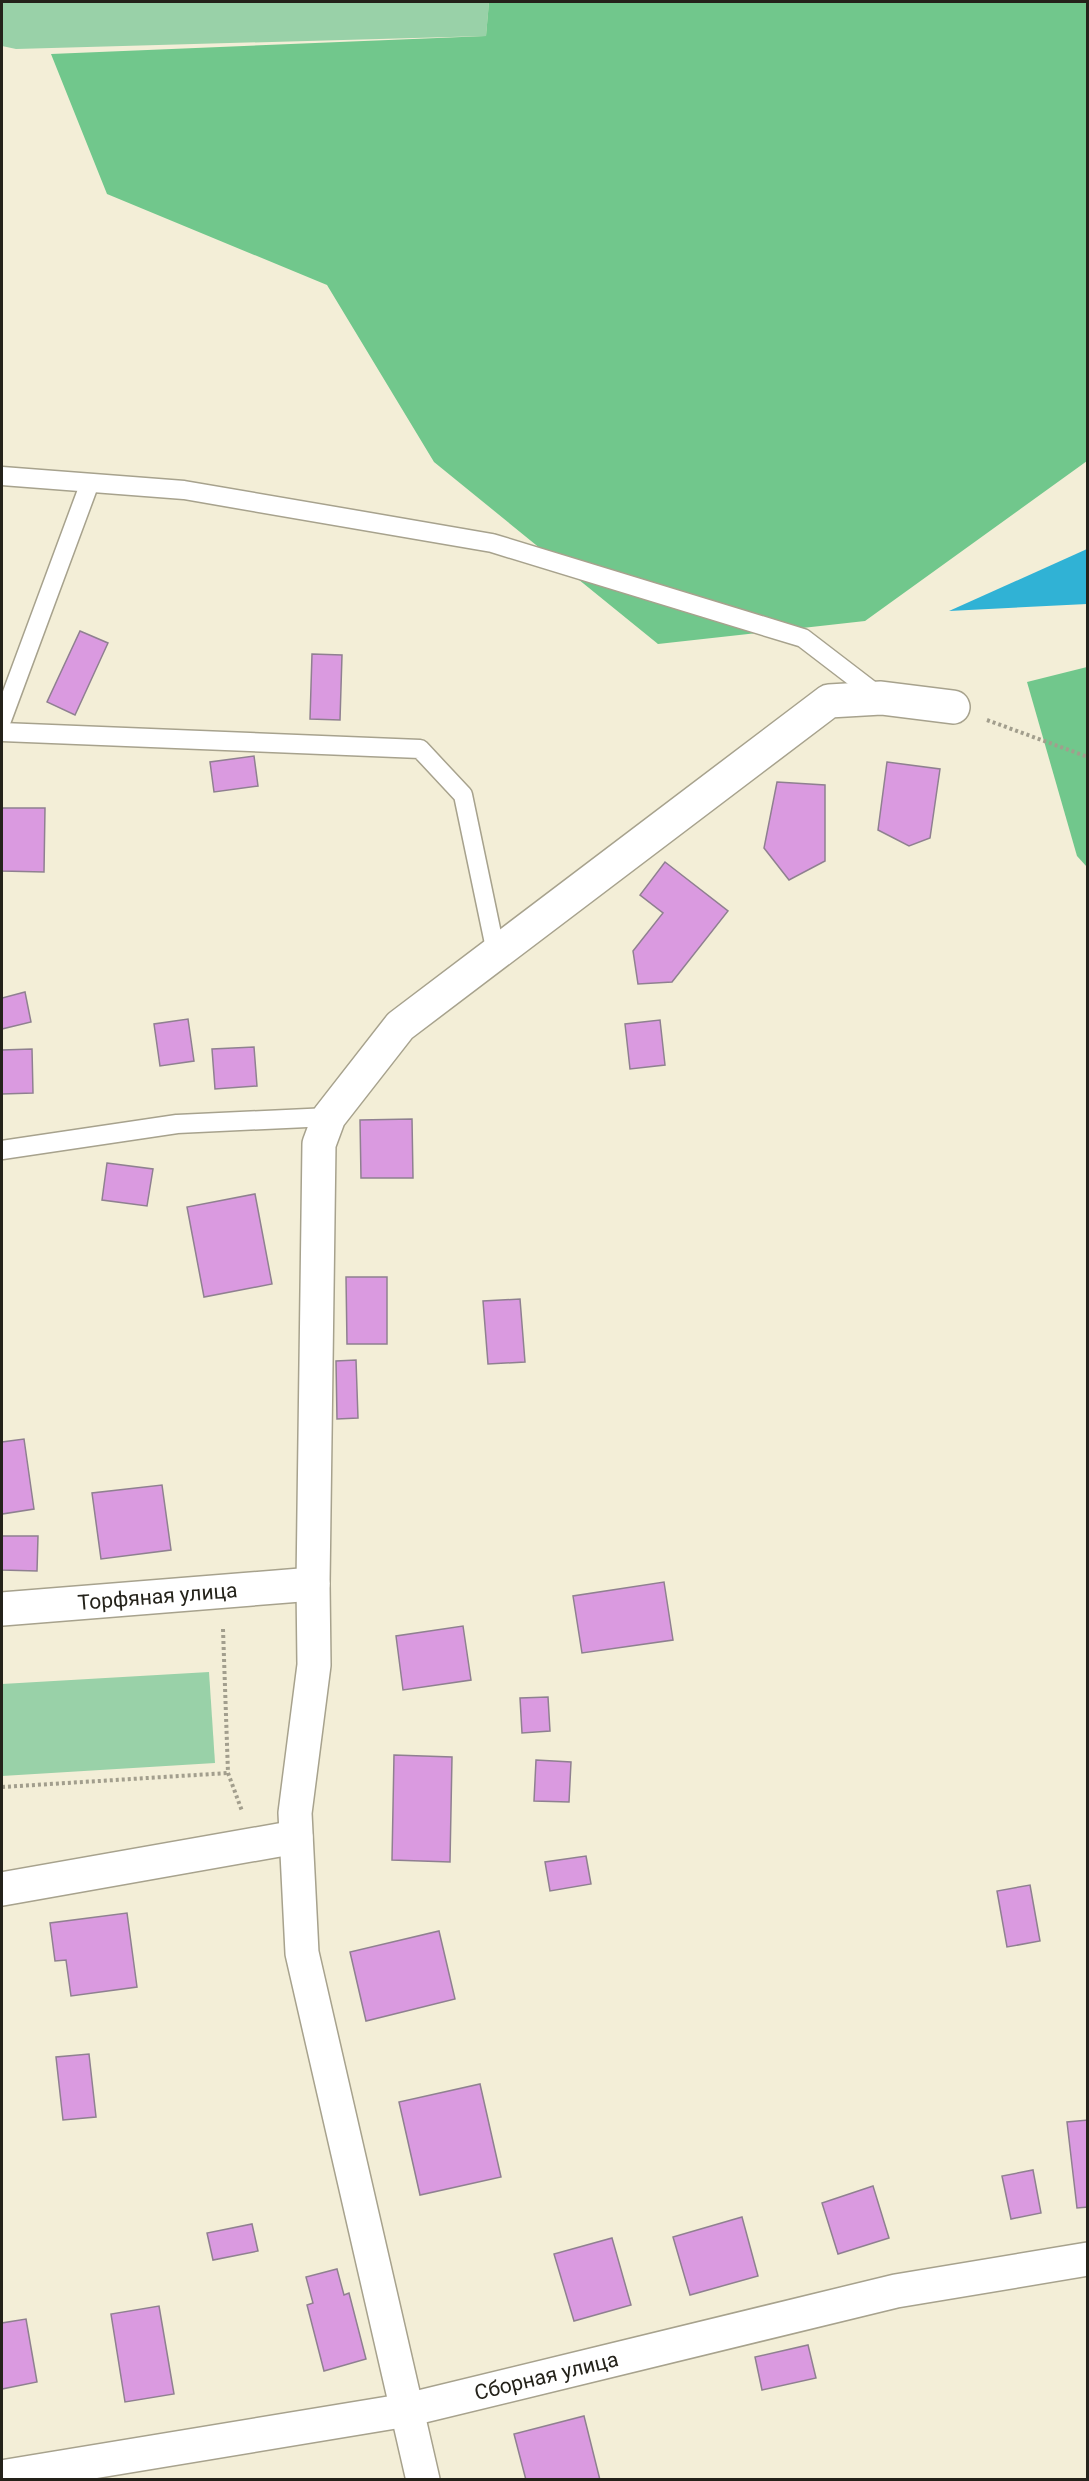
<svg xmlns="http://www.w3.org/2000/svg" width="1089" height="2481" viewBox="0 0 1089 2481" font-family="Roboto,sans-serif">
	<rect width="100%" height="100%" fill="#f3eed7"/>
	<g fill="#99d1a8">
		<polygon points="2,2 489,2 486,36 16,49 2,46"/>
		<polygon points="209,1672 215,1763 2,1776 2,1684"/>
	</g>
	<g fill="#71c78c">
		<polygon points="489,2 1087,2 1087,461 865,621 658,644 434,462 327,285 107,194 51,54 486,36"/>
		<polygon points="1087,667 1088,667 1087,867 1077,856 1027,682"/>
	</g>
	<polygon fill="#30b2d5" points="1087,549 1087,604 949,611"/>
	<g fill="#da9ae0" stroke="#8f8090" stroke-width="1.5">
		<polygon points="80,631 108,643 75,715 47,702"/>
		<polygon points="312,654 342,655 340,720 310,719"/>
		<polygon points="254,756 258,786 214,792 210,762"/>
		<polygon points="887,762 940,769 930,838 909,846 878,830"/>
		<polygon points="777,782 825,785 825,861 789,880 764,848"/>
		<polygon points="2,808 45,808 44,872 2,871"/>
		<polygon points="665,862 728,911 672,982 638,984 633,951 663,913 640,895"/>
		<polygon points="25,992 31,1022 2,1029 2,998"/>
		<polygon points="188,1019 194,1061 160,1066 154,1024"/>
		<polygon points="660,1020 665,1065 630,1069 625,1024"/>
		<polygon points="254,1047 257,1086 215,1089 212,1049"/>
		<polygon points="32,1049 33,1093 2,1094 2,1050"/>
		<polygon points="412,1119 413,1178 361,1178 360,1120"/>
		<polygon points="107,1163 153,1169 147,1206 102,1200"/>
		<polygon points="255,1194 272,1284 204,1297 187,1207"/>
		<polygon points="346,1277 387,1277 387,1344 347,1344"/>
		<polygon points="520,1299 525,1362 488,1364 483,1301"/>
		<polygon points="356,1360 358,1418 337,1419 336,1361"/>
		<polygon points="24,1439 34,1509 2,1514 2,1442"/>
		<polygon points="162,1485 171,1550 101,1559 92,1493"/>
		<polygon points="2,1536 38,1536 37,1571 2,1570"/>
		<polygon points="664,1582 673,1640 582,1653 573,1596"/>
		<polygon points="463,1626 471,1680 403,1690 396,1636"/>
		<polygon points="548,1697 550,1731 522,1733 520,1698"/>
		<polygon points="394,1755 452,1757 450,1862 392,1860"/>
		<polygon points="536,1760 571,1762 569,1802 534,1801"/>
		<polygon points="586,1856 591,1884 550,1891 545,1862"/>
		<polygon points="1030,1885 1040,1941 1007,1947 997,1891"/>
		<polygon points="127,1913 137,1987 71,1996 66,1960 55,1961 50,1923"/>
		<polygon points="439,1931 455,1999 366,2021 350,1952"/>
		<polygon points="89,2054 96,2117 63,2120 56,2057"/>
		<polygon points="480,2084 501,2177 420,2195 399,2102"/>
		<polygon points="1088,2120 1088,2207 1077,2208 1067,2122"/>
		<polygon points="1033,2170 1041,2213 1011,2219 1002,2176"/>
		<polygon points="873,2186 889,2238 838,2254 822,2203"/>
		<polygon points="742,2217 758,2276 690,2295 673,2237"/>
		<polygon points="252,2224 258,2251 213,2260 207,2233"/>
		<polygon points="612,2238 631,2305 574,2321 554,2254"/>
		<polygon points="337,2269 344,2295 349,2293 366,2359 324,2371 307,2305 313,2303 306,2277"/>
		<polygon points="159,2306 174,2394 125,2402 111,2314"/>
		<polygon points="26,2319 37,2382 2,2389 2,2323"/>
		<polygon points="808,2345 816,2378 762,2390 755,2357"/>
		<polygon points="584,2416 600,2480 526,2480 514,2434"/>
	</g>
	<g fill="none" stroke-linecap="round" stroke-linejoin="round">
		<g stroke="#a7a28d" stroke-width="21">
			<g id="service">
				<polyline points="2,476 184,490 492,543 803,638 880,697"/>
				<polyline points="2,720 89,485"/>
				<polyline points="2,732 420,749 463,795 496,953"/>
				<polyline points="2,1150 177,1124 329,1117"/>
			</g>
		</g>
		<g stroke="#a7a28d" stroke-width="36">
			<g id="minor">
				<path id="s1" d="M 2,1609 L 313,1584"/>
				<polyline points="2,1889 296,1837"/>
				<path id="s2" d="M 2,2477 L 407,2410 L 896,2291 L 1088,2259"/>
				<polyline points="423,2480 302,1953 295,1813 314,1665 313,1584 319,1144 329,1117 400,1026 829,701 881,698 953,707"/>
			</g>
		</g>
		<g stroke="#a29e8d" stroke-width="4" stroke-dasharray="3 3" stroke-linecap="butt">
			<polyline points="987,720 1088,757"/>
			<polyline points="223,1629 228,1773 242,1811"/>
			<polyline points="2,1787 228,1773"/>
		</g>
		<use href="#service" stroke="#fff" stroke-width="18"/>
		<use href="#minor" stroke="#fff" stroke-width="33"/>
	</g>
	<g text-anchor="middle" stroke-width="4.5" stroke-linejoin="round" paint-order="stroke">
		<g font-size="21" fill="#24221a" stroke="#fefbed">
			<text dy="7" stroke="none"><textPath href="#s1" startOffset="156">Торфяная улица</textPath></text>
			<text dy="7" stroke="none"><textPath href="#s2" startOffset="554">Сборная улица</textPath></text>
		</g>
	</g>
	<rect width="1089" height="2481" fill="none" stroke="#24221a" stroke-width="6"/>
</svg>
